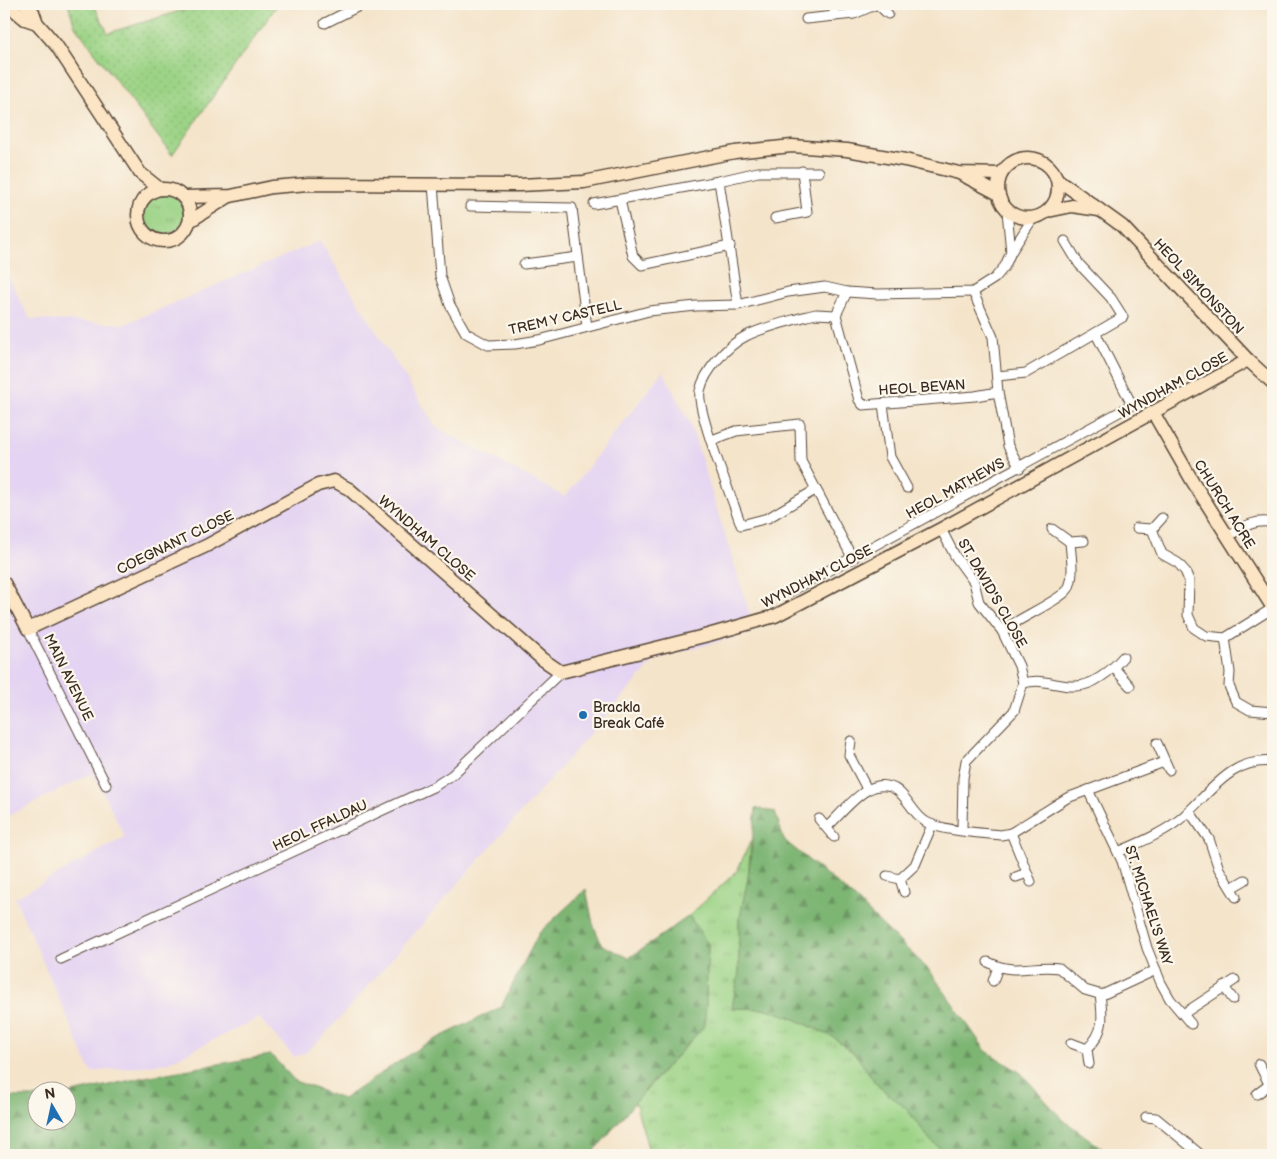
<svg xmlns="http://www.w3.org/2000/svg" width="1277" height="1159" viewBox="0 0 1277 1159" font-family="'Balsamiq Sans',sans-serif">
	<defs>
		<pattern id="grass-tufts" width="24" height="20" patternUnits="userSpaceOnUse" patternTransform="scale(1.25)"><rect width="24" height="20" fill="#9cd386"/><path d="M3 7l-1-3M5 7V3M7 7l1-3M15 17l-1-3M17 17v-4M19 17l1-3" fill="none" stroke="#87b573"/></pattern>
		<pattern id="forest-firs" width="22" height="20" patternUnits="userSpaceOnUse" patternTransform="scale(1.25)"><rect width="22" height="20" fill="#7db573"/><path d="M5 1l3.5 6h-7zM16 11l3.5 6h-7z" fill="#68935e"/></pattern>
		<pattern id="garden-dots" width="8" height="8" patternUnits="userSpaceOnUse" patternTransform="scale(1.25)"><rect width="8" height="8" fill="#9cd386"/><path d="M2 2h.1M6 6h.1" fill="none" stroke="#87b573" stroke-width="1.8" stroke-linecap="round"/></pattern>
	</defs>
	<rect width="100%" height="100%" fill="#fbf7ec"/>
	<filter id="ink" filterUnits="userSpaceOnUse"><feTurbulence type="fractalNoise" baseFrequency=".02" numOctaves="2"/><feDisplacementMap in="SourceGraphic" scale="10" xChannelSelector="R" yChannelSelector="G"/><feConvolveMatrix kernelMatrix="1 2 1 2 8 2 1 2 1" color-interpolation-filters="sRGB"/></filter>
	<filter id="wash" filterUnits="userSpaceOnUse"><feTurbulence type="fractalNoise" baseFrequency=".0096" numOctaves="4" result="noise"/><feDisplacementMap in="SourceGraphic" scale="20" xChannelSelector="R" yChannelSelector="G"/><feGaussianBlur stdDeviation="1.12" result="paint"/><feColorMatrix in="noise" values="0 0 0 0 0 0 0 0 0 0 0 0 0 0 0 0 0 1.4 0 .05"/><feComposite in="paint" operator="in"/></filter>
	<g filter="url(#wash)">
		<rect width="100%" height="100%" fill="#f4e4ca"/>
		<polygon fill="#e4d3f2" points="320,241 436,427 565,497 663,371 690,423 755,631 656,659 323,1037 305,1053 294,1057 259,1018 166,1063 91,1072 15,898 125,837 93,773 4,818 4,268 30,319 125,324"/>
		<g fill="url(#grass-tufts)" stroke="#6c7e52">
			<circle cx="164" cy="214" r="20"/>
			<polygon points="751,840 748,879 739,921 739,972 732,1008 768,1009 795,1019 833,1037 856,1055 878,1086 905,1107 931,1141 944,1151 1006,1155 650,1155 635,1102 705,1025 708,945 689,916 737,871"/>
		</g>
		<g fill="url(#forest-firs)" stroke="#5c7048">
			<polygon points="756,808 775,812 784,840 851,895 930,971 986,1051 1021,1073 1062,1119 1111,1155 1006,1155 944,1151 931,1141 905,1107 878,1086 856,1055 833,1037 795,1019 768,1009 732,1008 739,972 739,921 748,879"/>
			<polygon points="586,889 593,924 602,945 629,958 689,916 708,944 705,1025 646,1089 591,1155 4,1155 4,1097 37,1097 38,1122 68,1122 68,1094 150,1076 271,1055 295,1081 343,1099 422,1046 501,1007 539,933"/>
		</g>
		<polygon fill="url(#garden-dots)" stroke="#6c7e52" points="68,4 93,4 108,33 203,4 278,4 172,155 75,26"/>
	</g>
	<g filter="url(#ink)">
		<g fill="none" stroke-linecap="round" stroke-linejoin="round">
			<g stroke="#574638" stroke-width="11">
				<g id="street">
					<polyline points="834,16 834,4"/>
					<polyline points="806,19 854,14 877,4 888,14"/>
					<polyline points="325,23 363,4"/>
					<polyline points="719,181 758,172 819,172"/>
					<polyline points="433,184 440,276 450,305 466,333 488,345 515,344 539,340 649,311 696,306 738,305 788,292 825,287 847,292 877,294 973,292 995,278 1005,266 1011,252 1033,218"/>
					<polyline points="620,200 633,256 642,265 730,246"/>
					<polyline points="594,204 719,181 738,305"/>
					<polyline points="470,206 572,208 587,327"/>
					<polyline points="1007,211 1011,252"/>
					<polyline points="775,218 807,212 802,171"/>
					<polyline points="524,264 578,257"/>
					<polyline points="847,292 836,315 859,400 863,405 975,396 998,392 993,337 973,292"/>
					<polyline points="997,376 1026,373 1123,317 1111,298 1079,264 1065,241"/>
					<polyline points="998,392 1008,446 1020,468"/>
					<polyline points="883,404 890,457 907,488"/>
					<polyline points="712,440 736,431 800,424 801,461 853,559"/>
					<path d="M 815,490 L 768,518 L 741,525 C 733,500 696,411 700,391 C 704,371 728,345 746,336 C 764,327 787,322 807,316 L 816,314 L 836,315"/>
					<polyline points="1162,518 1152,529 1162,554 1178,563 1185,571 1189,580 1188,615 1194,628 1206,636 1225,638 1273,608"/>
					<polyline points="1137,528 1152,529"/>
					<polyline points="941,529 955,556 974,582 979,602 1002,631 1019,666 1023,683 1014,711 966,761 963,778 962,829"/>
					<polyline points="1052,529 1070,542 1084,541"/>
					<path d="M 1227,537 C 1242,528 1255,518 1273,523"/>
					<polyline points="789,592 1132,405 1096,334"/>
					<polyline points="28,629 106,785"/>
					<path d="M 1002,631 C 1016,620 1062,599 1068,589 C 1075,576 1071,557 1070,542"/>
					<polyline points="1225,638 1230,672 1229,686 1236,702 1250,710 1273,712"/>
					<polyline points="1114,668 1130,686"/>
					<path d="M 1023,683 C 1045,678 1054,686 1074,686 C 1092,687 1112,670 1123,657"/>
					<polyline points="851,741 849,755 867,789"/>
					<polyline points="1157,743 1169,770"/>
					<polyline points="1088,790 1122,861 1147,948 1161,983 1170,999 1191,1024"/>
					<polyline points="1189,811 1209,839 1219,869 1236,897"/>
					<polyline points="819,819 834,837"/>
					<path d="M 827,827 C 844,812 871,771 898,791 C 909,800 914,815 926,822 C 942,831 982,833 1001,835 L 1011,833 L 1067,798 L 1164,762"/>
					<polyline points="1011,833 1031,882"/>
					<path d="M 1118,852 C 1139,843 1161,834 1179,820 C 1209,796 1229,757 1273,762"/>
					<polyline points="887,876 900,879"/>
					<polyline points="1016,877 1027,873"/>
					<polyline points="1231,888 1245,880"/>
					<polyline points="904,892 900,879 915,865 932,825"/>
					<polyline points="61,959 435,786 452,775 561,672"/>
					<path d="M 988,962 C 1015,976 1032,964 1059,968 L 1085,990 L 1102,995 L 1156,970"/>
					<polyline points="993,981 998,967"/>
					<polyline points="1224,987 1233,999"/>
					<polyline points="1183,1014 1235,980"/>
					<polyline points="1071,1043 1087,1049"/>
					<path d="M 1089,1064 L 1087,1049 C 1105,1032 1103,1017 1100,994"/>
					<polyline points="1259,1064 1269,1084"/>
					<polyline points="1257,1094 1273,1082"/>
					<polyline points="1146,1117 1156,1118 1201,1155"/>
				</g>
			</g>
			<g stroke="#574638" stroke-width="15">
				<g id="secondary">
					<polyline points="7,4 25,19 37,23"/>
					<polyline points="25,4 33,12 37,23 56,45 140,173 160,189"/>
					<circle cx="1028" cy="188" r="30"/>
					<polyline points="961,174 997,193"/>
					<polyline points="1057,179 1122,226 1248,360 1273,383"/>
					<circle cx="164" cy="215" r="26"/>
					<polyline points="183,197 231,196 272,187 308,184 519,185 584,182 735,152 792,146 847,150 905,160 959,173 1000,174"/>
					<polyline points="1048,211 1072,206 1099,210"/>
					<polyline points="190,221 228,197"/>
					<polyline points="1154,414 1193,482 1273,608"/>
					<polyline points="4,583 28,629 206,546 318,485 334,481 349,489 542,659 561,672 708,635 775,616 941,529 1248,360"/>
				</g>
			</g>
			<use href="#street" stroke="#fff" stroke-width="9"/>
			<use href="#secondary" stroke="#fce5c4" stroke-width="12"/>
		</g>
	</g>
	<circle fill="#1f6fb2" stroke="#fbf7ec" stroke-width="2" cx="583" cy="715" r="5"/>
	<g text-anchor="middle" stroke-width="4.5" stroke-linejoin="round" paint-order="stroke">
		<g font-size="14" fill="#3b2a1e" stroke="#fbf7ec">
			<text transform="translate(1199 286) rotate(47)" y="5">HEOL SIMONSTON</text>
			<text transform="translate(565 317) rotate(-13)" y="5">TREM Y CASTELL</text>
			<text transform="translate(1173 385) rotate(-29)" y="5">WYNDHAM CLOSE</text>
			<text transform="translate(922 387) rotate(-4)" y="5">HEOL BEVAN</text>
			<text transform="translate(955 488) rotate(-29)" y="5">HEOL MATHEWS</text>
			<text transform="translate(1225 504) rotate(58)" y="5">CHURCH ACRE</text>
			<text transform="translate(427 538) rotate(41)" y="5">WYNDHAM CLOSE</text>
			<text transform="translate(175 542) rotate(-26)" y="5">COEGNANT CLOSE</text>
			<text transform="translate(817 576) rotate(-27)" y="5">WYNDHAM CLOSE</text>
			<text transform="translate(993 593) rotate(60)" y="5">ST. DAVID'S CLOSE</text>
			<text transform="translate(69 677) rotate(64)" y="5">MAIN AVENUE</text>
			<text transform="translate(320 825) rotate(-25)" y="5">HEOL FFALDAU</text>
			<text transform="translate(1149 905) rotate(72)" y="5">ST. MICHAEL'S WAY</text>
		</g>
		<g font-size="14" fill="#3b2a1e" stroke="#fbf7ec" text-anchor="start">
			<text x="593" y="712">Brackla<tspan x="593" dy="16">Break Café</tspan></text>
		</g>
	</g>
	<rect width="1277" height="1159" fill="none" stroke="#fbf7ec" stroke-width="20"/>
	<g transform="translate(52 1106) rotate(351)"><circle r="24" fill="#fbf7ec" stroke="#aea59a"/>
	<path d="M0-4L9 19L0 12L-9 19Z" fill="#1f6fb2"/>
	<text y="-8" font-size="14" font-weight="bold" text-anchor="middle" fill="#3b2a1e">N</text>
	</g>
</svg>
